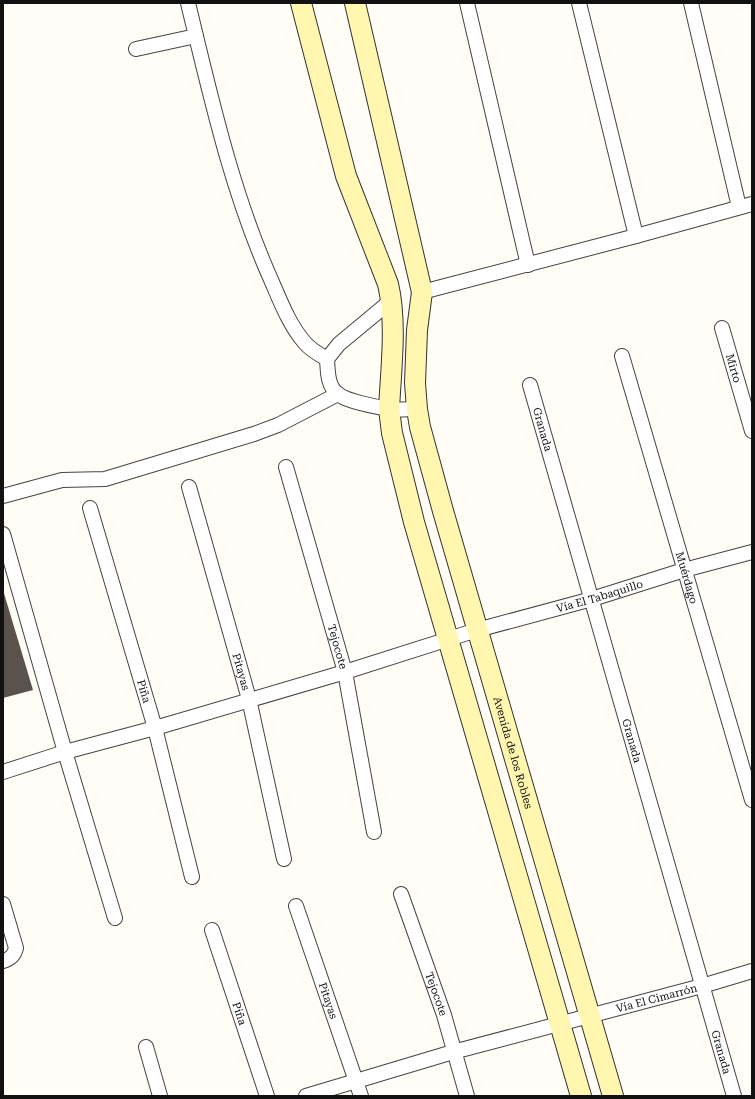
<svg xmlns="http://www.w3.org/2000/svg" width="755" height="1099" viewBox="0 0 755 1099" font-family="'Roboto Serif',serif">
	<rect width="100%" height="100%" fill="#fffdf5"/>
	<polygon fill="#5a524d" points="3,590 33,690 3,698"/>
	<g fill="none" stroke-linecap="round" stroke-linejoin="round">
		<g stroke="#444" stroke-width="16">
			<g id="street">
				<path d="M 188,3 C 211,98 232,193 272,282 C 281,303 290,326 305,343 C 311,350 320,355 327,359"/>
				<polyline points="467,3 528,265"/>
				<polyline points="579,3 636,236"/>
				<polyline points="691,3 739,207"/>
				<polyline points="136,49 196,36"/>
				<polyline points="422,292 636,236 752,204"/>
				<path d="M 392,300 L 339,344 L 327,359 C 328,371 327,386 338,394 C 346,401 377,407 389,409 C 398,410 408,409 417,409"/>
				<path id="s1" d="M 722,328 L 752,431"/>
				<path id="s2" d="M 622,356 L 752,800"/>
				<path id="s3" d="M 530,385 L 734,1096"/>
				<path id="s4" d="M 286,467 L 345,672 L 374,832"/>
				<path id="s5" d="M 189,487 L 249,699 L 284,859"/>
				<polyline points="3,496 62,480 105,479 254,434 278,425 338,394"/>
				<path id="s6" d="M 90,508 L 155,728 L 192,877"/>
				<polyline points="3,534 65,752 115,918"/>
				<path id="s7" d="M 3,772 L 65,752 L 155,728 L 345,672 L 477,630 L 592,599 L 684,570 L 752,552"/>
				<path id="s8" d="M 401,894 L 444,1015 L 467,1096"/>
				<path d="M 3,904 L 16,948 C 14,956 10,959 3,961"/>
				<path id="s9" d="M 296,906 L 361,1096"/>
				<path id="s10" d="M 212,930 L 267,1096"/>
				<polyline points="146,1047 160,1096"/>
				<path id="s11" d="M 306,1096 L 453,1052 L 702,986 L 752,971"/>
			</g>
		</g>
		<g stroke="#333" stroke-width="22">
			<g id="secondary">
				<path d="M 301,3 L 346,176 L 388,284 C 397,322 391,369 389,409 L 392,433 L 414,522 L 581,1096"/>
				<path id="s12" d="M 355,3 L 422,292 L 417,330 L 416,357 L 415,383 L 417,409 L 420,427 L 443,511 L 613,1096"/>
			</g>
		</g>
		<use href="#street" stroke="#fff" stroke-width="14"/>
		<use href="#secondary" stroke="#fff6b0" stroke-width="20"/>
	</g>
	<g text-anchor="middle" stroke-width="4" stroke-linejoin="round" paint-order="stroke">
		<g font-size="11" fill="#111" stroke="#fff">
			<text dy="4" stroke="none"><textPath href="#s1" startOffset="42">Mirto</textPath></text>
			<text dy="4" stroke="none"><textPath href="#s3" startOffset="46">Granada</textPath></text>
			<text dy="4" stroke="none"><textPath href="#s2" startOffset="231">Muérdago</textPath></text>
			<text dy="4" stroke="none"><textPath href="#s7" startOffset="622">Vía El Tabaquillo</textPath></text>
			<text dy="4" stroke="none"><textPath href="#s4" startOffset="187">Tejocote</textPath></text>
			<text dy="4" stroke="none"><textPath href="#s5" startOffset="192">Pitayas</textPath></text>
			<text dy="4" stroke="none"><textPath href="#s6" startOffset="191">Piña</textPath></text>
			<text dy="4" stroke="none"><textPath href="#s3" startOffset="370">Granada</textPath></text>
			<text dy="4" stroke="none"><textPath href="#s12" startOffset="771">Avenida de los Robles</textPath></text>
			<text dy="4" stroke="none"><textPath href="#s8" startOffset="106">Tejocote</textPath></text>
			<text dy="4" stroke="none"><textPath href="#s11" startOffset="364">Vía El Cimarrón</textPath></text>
			<text dy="4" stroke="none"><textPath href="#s9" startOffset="100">Pitayas</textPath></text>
			<text dy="4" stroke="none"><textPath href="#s10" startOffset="88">Piña</textPath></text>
			<text dy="4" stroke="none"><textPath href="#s3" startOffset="694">Granada</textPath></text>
		</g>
	</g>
	<rect width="755" height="1099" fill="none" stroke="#111111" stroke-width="8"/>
</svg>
